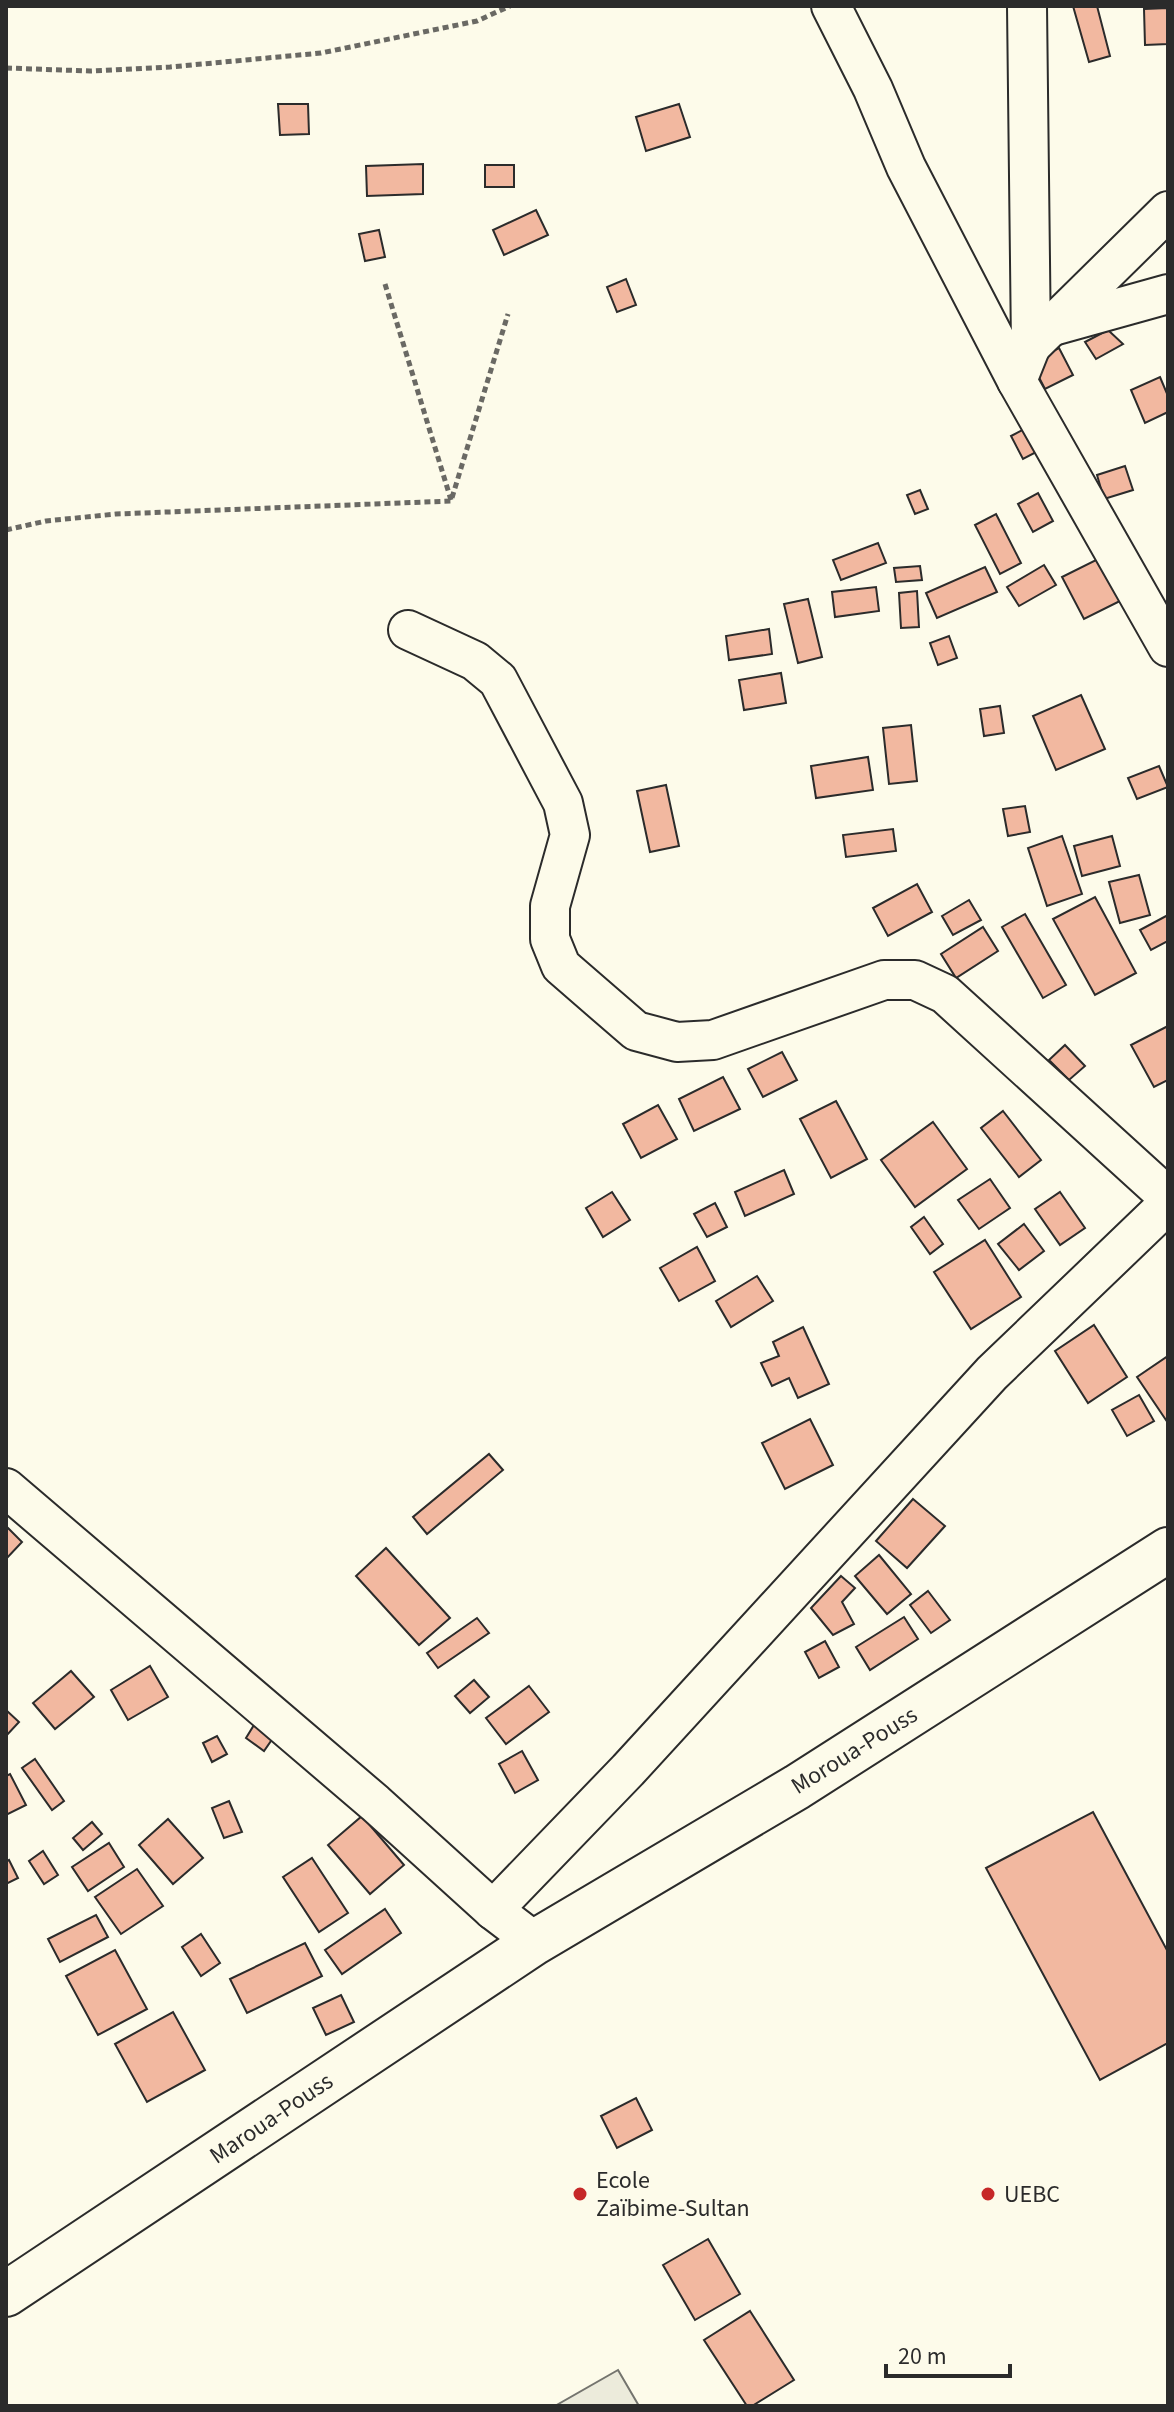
<svg xmlns="http://www.w3.org/2000/svg" width="1174" height="2412" viewBox="0 0 1174 2412" font-family="'Source Sans 3',sans-serif">
	<rect width="100%" height="100%" fill="#fdfbea"/>
	<polygon fill="#ecebdb" stroke="#74746e" stroke-width="2" points="618,2370 639,2406 555,2406"/>
	<g fill="#f2b8a0" stroke="#2b2b2b" stroke-width="2">
		<polygon points="1073,6 1097,6 1110,56 1089,62"/>
		<polygon points="1168,8 1168,44 1145,45 1144,9"/>
		<polygon points="278,104 308,104 309,134 280,135"/>
		<polygon points="679,104 690,137 646,151 636,117"/>
		<polygon points="423,164 423,194 367,196 366,166"/>
		<rect x="485" y="165" width="29" height="22"/>
		<polygon points="536,210 548,235 504,255 493,230"/>
		<polygon points="379,230 385,257 365,261 359,234"/>
		<polygon points="626,279 636,305 617,312 607,287"/>
		<polygon points="1108,330 1123,344 1096,359 1085,342"/>
		<polygon points="1059,348 1073,375 1045,389 1031,362"/>
		<polygon points="1160,377 1168,396 1168,412 1145,423 1131,390"/>
		<polygon points="1030,426 1042,449 1023,459 1011,436"/>
		<polygon points="1125,466 1133,490 1104,499 1097,475"/>
		<polygon points="920,490 928,509 915,514 907,495"/>
		<polygon points="1038,493 1053,521 1033,532 1018,504"/>
		<polygon points="996,514 1021,563 1000,574 975,525"/>
		<polygon points="878,543 886,563 841,580 833,560"/>
		<polygon points="1098,559 1120,601 1084,619 1062,577"/>
		<polygon points="1044,565 1056,585 1019,606 1007,587"/>
		<polygon points="920,566 922,580 896,582 894,568"/>
		<polygon points="985,567 997,592 937,618 926,593"/>
		<polygon points="876,587 879,611 835,617 832,592"/>
		<polygon points="917,591 919,627 901,628 899,593"/>
		<polygon points="808,599 822,657 798,663 784,604"/>
		<polygon points="769,629 772,654 729,660 726,636"/>
		<polygon points="949,636 957,658 938,665 930,643"/>
		<polygon points="781,673 786,703 744,710 739,680"/>
		<polygon points="1081,695 1105,749 1056,770 1033,716"/>
		<polygon points="1000,706 1004,733 984,736 980,709"/>
		<polygon points="911,725 917,781 889,784 883,728"/>
		<polygon points="868,757 873,790 816,798 811,766"/>
		<polygon points="1159,766 1168,787 1137,799 1128,778"/>
		<polygon points="666,785 679,846 650,852 637,791"/>
		<polygon points="1025,806 1030,832 1008,836 1003,809"/>
		<polygon points="893,829 896,851 846,857 843,835"/>
		<polygon points="1062,836 1082,894 1047,906 1028,848"/>
		<polygon points="1112,836 1120,866 1082,876 1074,846"/>
		<polygon points="1139,875 1150,915 1120,923 1109,882"/>
		<polygon points="917,884 932,912 888,936 873,908"/>
		<polygon points="1095,897 1136,973 1095,995 1053,919"/>
		<polygon points="969,900 981,920 953,935 942,916"/>
		<polygon points="1025,914 1066,985 1043,998 1002,927"/>
		<polygon points="1168,915 1168,941 1151,950 1140,930"/>
		<polygon points="983,927 998,951 956,978 941,954"/>
		<polygon points="1168,1026 1168,1080 1154,1087 1131,1045"/>
		<polygon points="1065,1045 1085,1066 1069,1080 1049,1060"/>
		<polygon points="782,1052 797,1080 763,1097 748,1069"/>
		<polygon points="723,1077 740,1109 694,1131 679,1099"/>
		<polygon points="836,1101 867,1159 831,1178 800,1119"/>
		<polygon points="658,1105 677,1139 641,1158 623,1124"/>
		<polygon points="1003,1111 1041,1160 1019,1177 981,1128"/>
		<polygon points="933,1122 967,1169 915,1207 881,1160"/>
		<polygon points="784,1170 794,1194 745,1216 735,1192"/>
		<polygon points="990,1179 1010,1208 979,1229 958,1200"/>
		<polygon points="612,1192 630,1220 603,1237 586,1208"/>
		<polygon points="1060,1192 1085,1228 1060,1245 1035,1209"/>
		<polygon points="715,1203 727,1227 707,1237 694,1214"/>
		<polygon points="924,1217 943,1244 930,1254 911,1227"/>
		<polygon points="1024,1224 1044,1251 1019,1270 998,1244"/>
		<polygon points="985,1240 1021,1297 971,1329 934,1272"/>
		<polygon points="697,1247 715,1281 679,1301 660,1268"/>
		<polygon points="757,1276 773,1301 731,1327 716,1301"/>
		<polygon points="1094,1325 1127,1377 1088,1403 1055,1351"/>
		<polygon points="803,1327 829,1384 798,1398 789,1378 772,1386 761,1363 779,1356 773,1342"/>
		<polygon points="1168,1356 1168,1423 1137,1377"/>
		<polygon points="1139,1395 1154,1421 1127,1436 1112,1410"/>
		<polygon points="810,1419 833,1465 785,1489 762,1443"/>
		<polygon points="489,1454 503,1470 427,1534 413,1517"/>
		<polygon points="913,1499 945,1526 907,1568 876,1541"/>
		<polygon points="8,1528 22,1542 6,1559 6,1531"/>
		<polygon points="386,1548 450,1618 419,1645 356,1576"/>
		<polygon points="879,1555 911,1594 887,1614 855,1576"/>
		<polygon points="841,1576 855,1588 842,1602 854,1624 833,1635 811,1608"/>
		<polygon points="928,1591 950,1620 931,1633 910,1605"/>
		<polygon points="904,1617 918,1639 870,1670 856,1647"/>
		<polygon points="477,1618 489,1633 438,1668 427,1653"/>
		<polygon points="825,1641 839,1667 819,1678 805,1652"/>
		<polygon points="150,1666 168,1697 128,1720 111,1690"/>
		<polygon points="71,1671 94,1697 55,1729 33,1703"/>
		<polygon points="474,1680 489,1697 470,1713 455,1696"/>
		<polygon points="529,1686 549,1712 506,1744 486,1718"/>
		<polygon points="6,1710 19,1722 6,1736"/>
		<polygon points="254,1725 273,1738 264,1751 246,1738"/>
		<polygon points="217,1736 227,1754 212,1762 203,1743"/>
		<polygon points="522,1751 538,1780 515,1793 499,1764"/>
		<polygon points="35,1759 64,1801 52,1810 22,1768"/>
		<polygon points="10,1774 26,1805 6,1815 6,1776"/>
		<polygon points="229,1801 242,1832 224,1838 212,1808"/>
		<polygon points="1093,1812 1168,1952 1168,2043 1100,2080 986,1868"/>
		<polygon points="362,1816 404,1865 370,1894 328,1845"/>
		<polygon points="168,1819 203,1858 173,1884 139,1845"/>
		<polygon points="92,1822 102,1834 83,1850 73,1838"/>
		<polygon points="109,1843 124,1867 88,1891 72,1867"/>
		<polygon points="43,1851 58,1875 44,1884 29,1861"/>
		<polygon points="312,1858 348,1913 319,1932 283,1877"/>
		<polygon points="9,1860 18,1878 6,1884 6,1862"/>
		<polygon points="137,1869 163,1906 121,1934 95,1897"/>
		<polygon points="385,1909 401,1933 342,1974 325,1950"/>
		<polygon points="96,1915 108,1937 60,1962 48,1939"/>
		<polygon points="201,1934 220,1963 201,1976 182,1947"/>
		<polygon points="305,1943 322,1976 247,2013 230,1979"/>
		<polygon points="115,1950 147,2009 98,2035 66,1976"/>
		<polygon points="341,1995 354,2022 326,2035 313,2008"/>
		<polygon points="173,2012 205,2070 147,2102 115,2044"/>
		<polygon points="636,2098 652,2130 617,2148 601,2116"/>
		<polygon points="708,2239 740,2294 695,2320 663,2265"/>
		<polygon points="750,2311 794,2380 752,2406 747,2406 704,2340"/>
	</g>
	<g fill="none" stroke-linecap="round" stroke-linejoin="round">
		<g stroke="#2b2b2b" stroke-width="42">
			<g id="minor">
				<polyline points="831,6 873,89 906,167 1017,381 1168,647"/>
				<polyline points="1053,326 1168,294"/>
				<polyline points="1031,346 1168,211"/>
				<polyline points="1017,381 1031,346 1027,6"/>
				<polyline points="408,630 475,661 498,680 563,803 570,835 550,906 550,939 561,966 636,1031 677,1042 713,1040 884,980 915,980 945,994 1168,1197"/>
				<polyline points="6,1488 375,1803 493,1910 535,1942"/>
				<polyline points="493,1910 628,1770 992,1373 1168,1204"/>
			</g>
		</g>
		<g stroke="#2b2b2b" stroke-width="48">
			<polyline id="primary" points="6,2294 535,1942 797,1787 1168,1550"/>
		</g>
		<g stroke="#6a6964" stroke-width="5" stroke-dasharray="6 4" stroke-linecap="butt">
			<polyline points="6,68 90,71 170,67 321,53 477,21 510,6"/>
			<polyline points="385,284 451,500"/>
			<polyline points="6,530 46,521 116,514 451,501 508,314"/>
		</g>
		<use href="#minor" stroke="#fdfbea" stroke-width="38"/>
		<use href="#primary" stroke="#fdfbea" stroke-width="44"/>
	</g>
	<g fill="#c62828" stroke="#fdfbea" stroke-width="3">
		<circle cx="580" cy="2194" r="8"/>
		<circle cx="988" cy="2194" r="8"/>
	</g>
	<g text-anchor="middle" stroke-width="6" stroke-linejoin="round" paint-order="stroke">
		<g font-size="24" fill="#2b2b2b" stroke="#fdfbea">
			<text transform="translate(854 1750) rotate(-32)" y="8">Moroua-Pouss</text>
			<text transform="translate(271 2118) rotate(-34)" y="8">Maroua-Pouss</text>
		</g>
		<g font-size="24" fill="#2b2b2b" stroke="#fdfbea" text-anchor="start">
			<text x="596" y="2188">Ecole<tspan x="596" dy="28">Zaïbime-Sultan</tspan></text>
			<text x="1004" y="2202">UEBC</text>
		</g>
	</g>
	<rect width="1174" height="2412" fill="none" stroke="#2b2b2b" stroke-width="16"/>
	<path d="M886 2364v12h124v-12" fill="none" stroke="#2b2b2b" stroke-width="4"/>
	<text x="898" y="2364" font-size="24" fill="#2b2b2b" stroke="#fdfbea" stroke-width="6" paint-order="stroke">20 m</text>
</svg>
